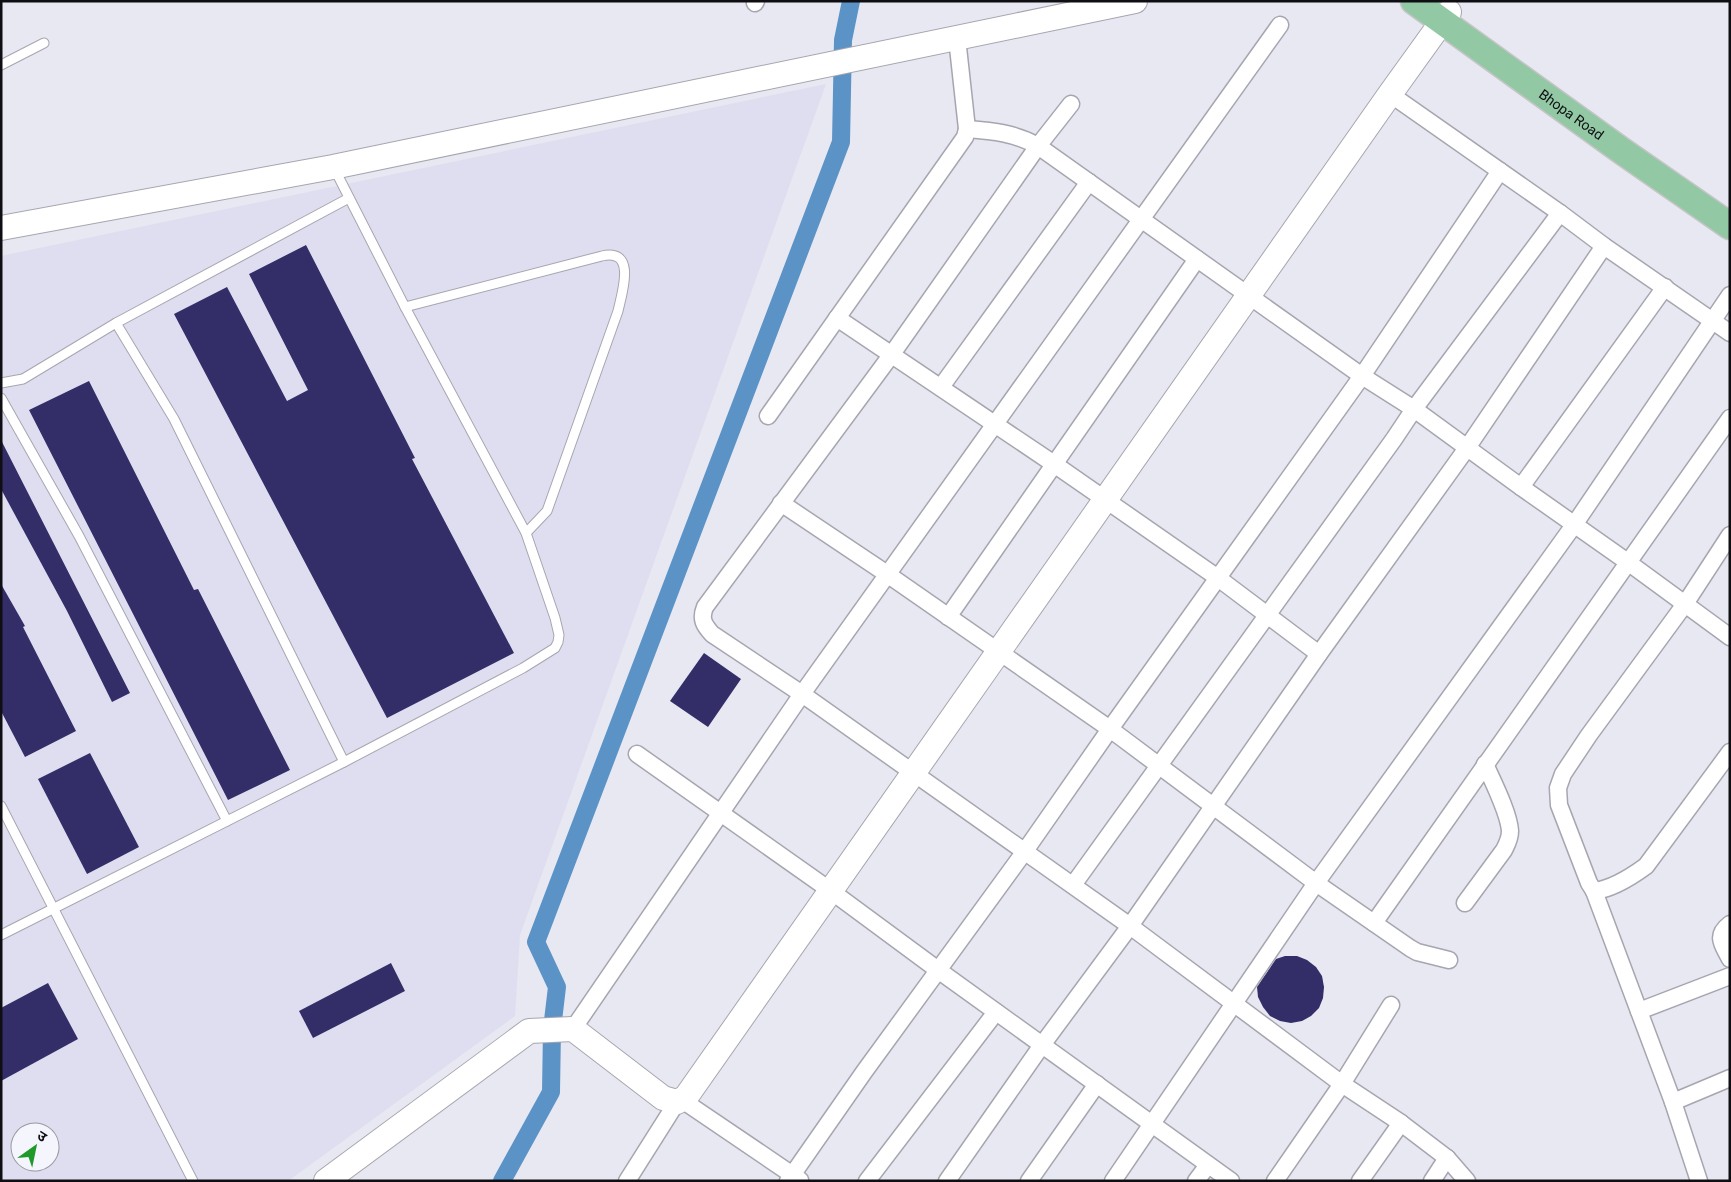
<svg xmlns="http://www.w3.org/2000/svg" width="1731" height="1182" viewBox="0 0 1731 1182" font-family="Roboto,'Noto Sans Devanagari',sans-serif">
	<rect width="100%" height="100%" fill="#e7e8f2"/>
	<path fill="#dedef0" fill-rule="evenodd" d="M 826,84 L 520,935 L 515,1016 L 288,1181 L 1,1181 L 1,256 ZM 20,1132 L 50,1132 L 50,1162 L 20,1162 Z"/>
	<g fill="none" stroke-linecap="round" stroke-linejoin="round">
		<polyline stroke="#5b93c7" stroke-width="18" points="502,1181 551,1092 552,1029 557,987 536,942 841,142 843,40 851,1"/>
	</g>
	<g fill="#332d68">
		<polygon points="306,245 415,458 412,459 514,653 387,718 174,314 227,287 287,401 308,390 249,274"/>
		<polygon points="89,381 194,590 198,589 290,770 228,800 29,410"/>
		<polygon points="1,440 130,693 112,702 67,611 1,489"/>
		<polygon points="1,584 25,626 23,627 76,731 25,757 1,711"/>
		<polygon points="704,653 741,679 708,727 670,701"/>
		<polygon points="90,753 139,847 87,874 38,779"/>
		<polygon points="1285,956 1297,956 1307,960 1316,967 1322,976 1324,987 1323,998 1319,1008 1311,1016 1302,1021 1291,1023 1280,1021 1270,1016 1263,1007 1258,997 1257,987 1276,959"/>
		<polygon points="391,963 405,991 313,1038 299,1011"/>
		<polygon points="48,983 78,1039 1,1081 1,1008"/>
	</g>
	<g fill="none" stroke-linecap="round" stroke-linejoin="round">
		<g stroke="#a6a6b0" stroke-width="11">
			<g id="lane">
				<polyline points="1,65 44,43"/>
				<path d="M 405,307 L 602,256 C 637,248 622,293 618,311 L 547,511 L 526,533"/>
				<polyline points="116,323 174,419 344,762"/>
				<polyline points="1,383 23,379 116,323 349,198"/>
				<polyline points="1,398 79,536 227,821"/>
				<polyline points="1,806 193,1181"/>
				<polyline points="1,935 344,762 523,668 555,648 558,642 559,635 555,618 526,533 405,307 334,168"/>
			</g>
		</g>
		<g stroke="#a6a6b0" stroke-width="19">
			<g id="street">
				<polyline points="755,3 756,1"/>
				<polyline points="1390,94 1560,213 1604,246 1730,333"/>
				<path d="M 1071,104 L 1038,146 L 892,354 L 705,607 C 700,619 704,625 712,634 L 802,694 L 1130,926 L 1342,1084 L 1401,1123 L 1447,1158 L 1467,1181"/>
				<path d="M 967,129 C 993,131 1015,133 1038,146 L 1362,376 L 1414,409 L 1521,487 L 1629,563 L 1730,637"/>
				<polyline points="837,318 1054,464 1218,578 1319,654"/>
				<polyline points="941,387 1089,182"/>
				<polyline points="768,416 965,137 967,129 957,38"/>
				<polyline points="1521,487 1665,287"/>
				<polyline points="781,503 887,574 1110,729 1316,883 1574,525 1730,295"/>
				<path d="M 1730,535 L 1685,604 L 1589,735 L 1563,774 L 1558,788 L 1559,805 L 1589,883 L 1594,891 C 1612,889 1631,877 1646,866 L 1730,752"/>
				<polyline points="948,617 1197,259"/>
				<polyline points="637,754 831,891 938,970 1231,1181"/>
				<polyline points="1073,885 1394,439 1414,409 1560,213"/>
				<polyline points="1594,891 1673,1102 1730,1078"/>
				<path d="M 1465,903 L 1504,850 C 1507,844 1510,839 1510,831 C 1509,813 1493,782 1485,764"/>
				<polyline points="1374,923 1730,418"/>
				<path d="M 1730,924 C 1714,936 1723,945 1730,959"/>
				<polyline points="1639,1011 1730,976"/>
				<polyline points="573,1029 802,694 1280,25"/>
				<polyline points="682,1100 800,1180"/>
				<polyline points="1673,1102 1699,1181"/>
				<polyline points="627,1181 677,1102"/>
				<polyline points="788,1181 864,1072 1025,851 1110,729 1362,376 1500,171"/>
				<polyline points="867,1181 996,1012"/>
				<polyline points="947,1181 1042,1045 1130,926 1319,654 1467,448 1604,246"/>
				<polyline points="1029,1181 1097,1084"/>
				<polyline points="1113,1181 1316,883 1410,948 1417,952 1449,960"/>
				<polyline points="1196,1181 1208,1165"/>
				<polyline points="1275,1181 1342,1084 1391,1005"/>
				<polyline points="1360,1181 1401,1123"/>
				<polyline points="1432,1181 1447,1158"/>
			</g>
		</g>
		<g stroke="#a6a6b0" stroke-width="26">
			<g id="secondary">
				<polyline points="1,228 333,167 1135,1"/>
				<polyline points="326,1181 529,1031 573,1029 663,1098 677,1102 686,1097 1390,94 1449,12"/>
			</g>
		</g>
		<g stroke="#c5c5c6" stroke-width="29">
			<g id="primary">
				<path id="s1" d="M 1414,1 L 1622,151 L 1730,226"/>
			</g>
		</g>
		<use href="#lane" stroke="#fff" stroke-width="9"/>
		<use href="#street" stroke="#fff" stroke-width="16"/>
		<use href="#secondary" stroke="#fff" stroke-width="24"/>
		<use href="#primary" stroke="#92c8a4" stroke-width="26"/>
	</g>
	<g text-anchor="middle" stroke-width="5" stroke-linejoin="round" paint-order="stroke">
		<g font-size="14" fill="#0f0f13" stroke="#f5f5fe">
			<text dy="5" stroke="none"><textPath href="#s1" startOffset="194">Bhopa Road</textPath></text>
		</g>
	</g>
	<rect width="1731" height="1182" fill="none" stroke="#0f0f13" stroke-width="5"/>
	<g transform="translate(35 1147) rotate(33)"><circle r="24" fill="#f5f5fe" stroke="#9999a0"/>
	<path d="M0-4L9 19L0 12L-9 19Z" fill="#20992a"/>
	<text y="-8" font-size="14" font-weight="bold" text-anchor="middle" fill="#0f0f13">उ</text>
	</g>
</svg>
